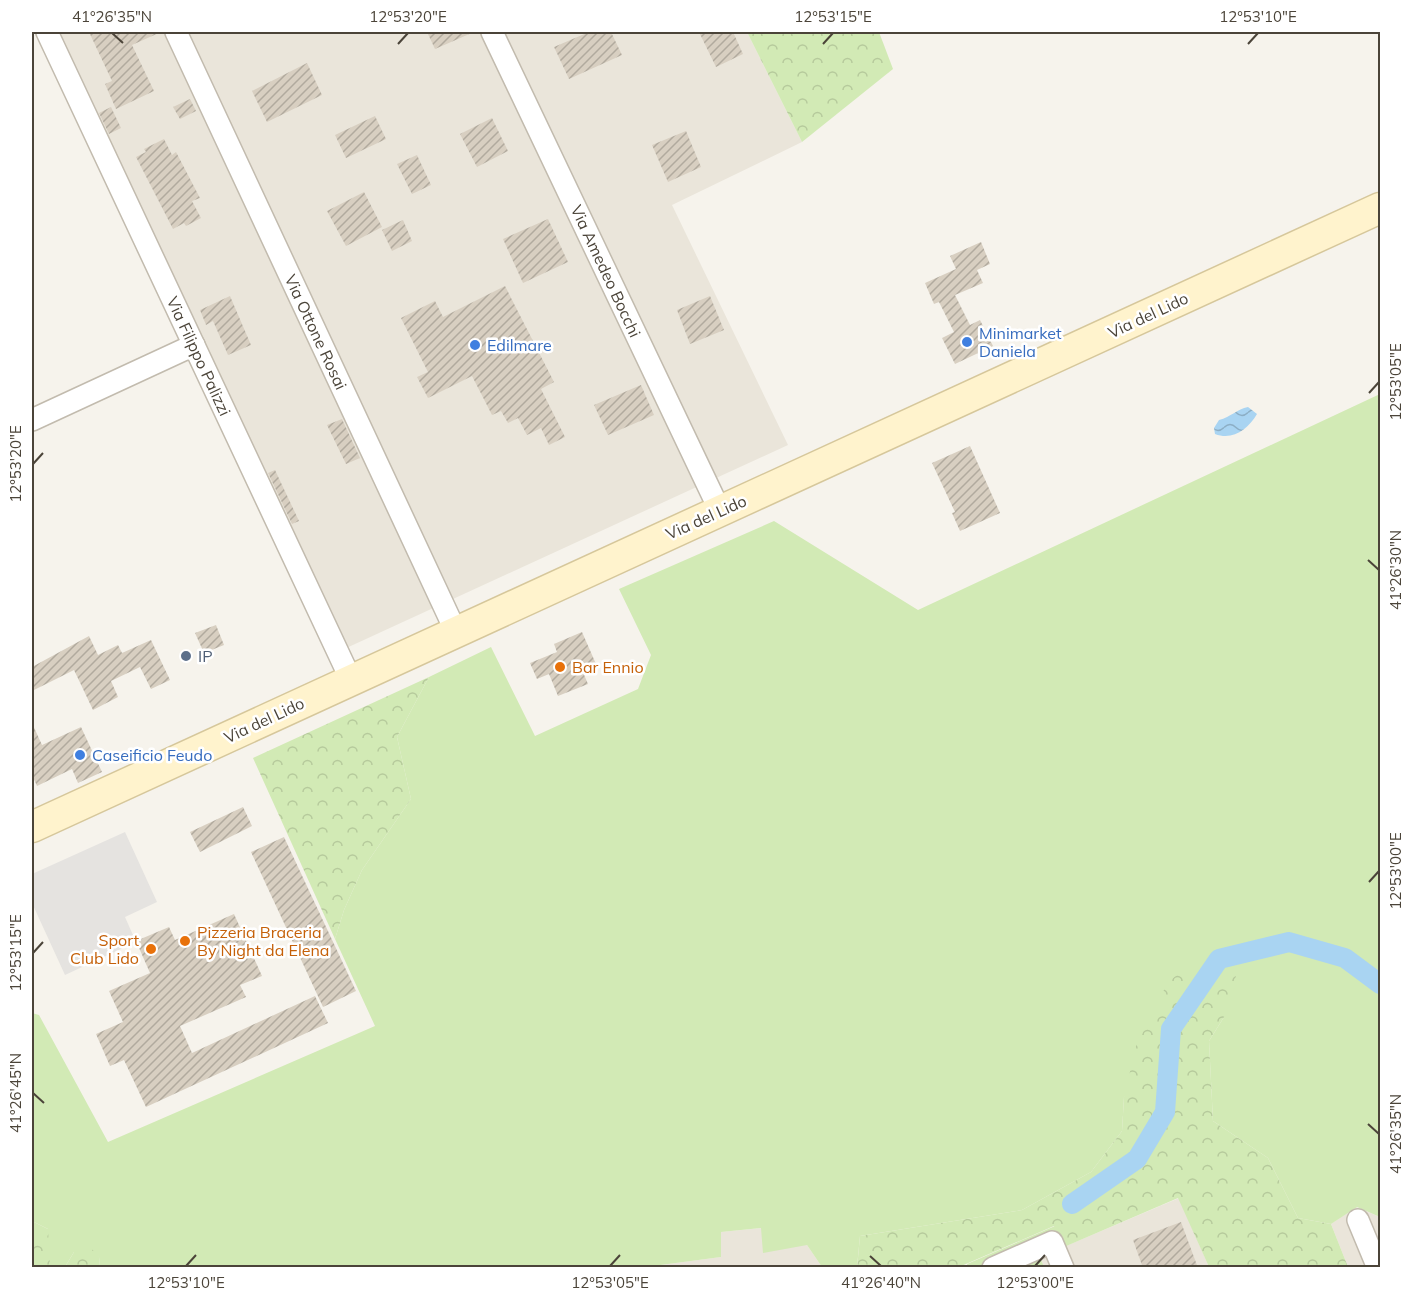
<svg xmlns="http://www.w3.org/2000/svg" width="1412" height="1299" viewBox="0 0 1412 1299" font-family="Mulish,sans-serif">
	<defs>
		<pattern id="forest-crowns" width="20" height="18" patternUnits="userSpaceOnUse" patternTransform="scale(1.5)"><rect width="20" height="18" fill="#d2eab5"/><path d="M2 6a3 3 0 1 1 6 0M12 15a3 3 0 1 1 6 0" fill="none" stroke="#b6ca9c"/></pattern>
		<pattern id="water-waves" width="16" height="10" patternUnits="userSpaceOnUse" patternTransform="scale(1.5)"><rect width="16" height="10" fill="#a9d4f2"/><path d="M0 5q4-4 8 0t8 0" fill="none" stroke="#8caec5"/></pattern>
		<pattern id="building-hatch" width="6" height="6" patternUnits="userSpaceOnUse" patternTransform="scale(1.5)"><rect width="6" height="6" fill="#d8cfc1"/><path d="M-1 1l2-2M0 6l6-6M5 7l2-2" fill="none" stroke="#b1aa9e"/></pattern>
	</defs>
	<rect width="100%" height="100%" fill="#f6f3ec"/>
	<g fill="#eae5da">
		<polygon points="35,32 747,32 802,142 672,205 788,445 329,656"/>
		<polygon points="1179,1198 1209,1267 1044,1267 1040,1257"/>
		<polygon points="1356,1207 1380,1217 1380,1267 1348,1267 1331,1224"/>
		<polygon points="762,1228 807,1245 822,1267 638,1268 721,1257 721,1232"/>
	</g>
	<g fill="#d2eab5">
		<polygon points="1380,394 1380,1217 1357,1207 1331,1224 1298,1218 1268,1158 1213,1121 1209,1041 1224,1017 1124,1097 1122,1131 1091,1172 1022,1210 860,1236 857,1267 822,1267 807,1245 763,1253 761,1228 721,1232 721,1257 638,1268 100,1268 99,1257 74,1252 65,1267 48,1267 48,1229 32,1221 32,1013 39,1015 108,1142 375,1026 335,939 344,910 362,870 411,799 397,737 429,677 491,647 535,736 638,689 651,655 619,589 774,521 918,610"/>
		<polygon points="1055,1226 1064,1247 1040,1257 1044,1267 968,1268 967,1264"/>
	</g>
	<g fill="url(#forest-crowns)">
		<polygon points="747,32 879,32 893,69 802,142"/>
		<polygon points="429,677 397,737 411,799 362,870 344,910 335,939 253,758"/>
		<polygon points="1186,968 1236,976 1224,1017 1209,1041 1213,1121 1268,1158 1298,1218 1331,1224 1348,1267 1209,1267 1178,1198 1064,1247 1054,1226 959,1267 857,1268 860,1236 1022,1210 1091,1172 1122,1131 1124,1097 1136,1046 1168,982"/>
		<polygon points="32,1221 48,1229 50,1267 32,1267"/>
		<polygon points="89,1246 99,1257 100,1267 65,1267 74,1252"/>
	</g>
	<polygon fill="#e5e3e0" points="125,832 157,902 125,917 136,942 65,975 32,903 32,874"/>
	<path fill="url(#water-waves)" d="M 1248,407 L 1257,414 C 1248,429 1233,441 1215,434 L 1214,428 L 1219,420 C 1231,417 1237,409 1248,407 Z"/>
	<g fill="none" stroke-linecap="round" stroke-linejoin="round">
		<polyline stroke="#a9d4f2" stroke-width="20" points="1072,1204 1137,1159 1165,1112 1171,1029 1219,959 1289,942 1345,958 1380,984"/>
	</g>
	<g fill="url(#building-hatch)">
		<polygon points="89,32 161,32 132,45 154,91 116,109 105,84 112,81"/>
		<polygon points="427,32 474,32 435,49"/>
		<polygon points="589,32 611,32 622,55 569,79 554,47"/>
		<polygon points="699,32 733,32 743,54 716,67"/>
		<polygon points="307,63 322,95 267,122 252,91"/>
		<polygon points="190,99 196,111 180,119 173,107"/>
		<polygon points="111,107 121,128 109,134 99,113"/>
		<polygon points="375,116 386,139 346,158 335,135"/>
		<polygon points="492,118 508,151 477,167 460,134"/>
		<polygon points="686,131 701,167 668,182 652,145"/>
		<polygon points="164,139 172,155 176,152 200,198 192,201 201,218 186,226 184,223 173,229 136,157 146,152 144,149"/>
		<polygon points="417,155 431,185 412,194 397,164"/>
		<polygon points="364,192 382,227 346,246 327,211"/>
		<polygon points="548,219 568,262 523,283 503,239"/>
		<polygon points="403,220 412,241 392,251 382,230"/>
		<polygon points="981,242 990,264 977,270 983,283 955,295 970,325 980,320 993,346 955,364 942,338 954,332 939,302 934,304 925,283 956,269 950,256"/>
		<polygon points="505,286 554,382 541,389 565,437 549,445 541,428 527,435 518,418 508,423 501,411 492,415 472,376 428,398 417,377 428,372 401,318 435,301 443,317"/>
		<polygon points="230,296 251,345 228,355 213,321 206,325 200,310"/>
		<polygon points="710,296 724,330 690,344 677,310"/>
		<polygon points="641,385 654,415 608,435 594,405"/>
		<polygon points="342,419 360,458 346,464 327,425"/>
		<polygon points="970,446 1000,513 960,531 952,513 955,512 932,463"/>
		<polygon points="275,470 299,521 292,524 268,473"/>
		<polygon points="216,625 224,645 204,653 195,633"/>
		<polygon points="582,632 596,664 582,670 588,684 558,696 549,674 537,679 530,663 557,652 554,644"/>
		<polygon points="89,636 98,655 118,645 122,653 151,640 170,680 151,689 140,667 111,681 118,697 93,710 74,670 32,691 32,667"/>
		<polygon points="32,723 42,745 81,727 102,772 78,783 72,769 37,786 32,775"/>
		<polygon points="243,807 252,826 200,852 190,832"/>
		<polygon points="284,837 356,991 323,1007 251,852"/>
		<polygon points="234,914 262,976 240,985 246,997 180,1026 192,1053 315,996 328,1023 146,1107 124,1060 110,1066 96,1034 123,1022 109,991 150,973 136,941 169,927 175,940"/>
		<polygon points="1181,1222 1198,1268 1143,1268 1133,1240"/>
	</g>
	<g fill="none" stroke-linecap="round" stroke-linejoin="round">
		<g stroke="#c2bbae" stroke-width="24">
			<g id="minor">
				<polyline points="47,32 351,680"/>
				<polyline points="176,32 456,632"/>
				<polyline points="492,32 720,511"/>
				<polyline points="32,420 194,345"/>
				<polyline points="1358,1220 1378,1268"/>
				<polyline points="993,1268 1052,1242 1063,1268"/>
			</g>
		</g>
		<g stroke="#d6c79b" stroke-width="33">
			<polyline id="secondary" points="32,827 1380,208"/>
		</g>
		<use href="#minor" stroke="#fff" stroke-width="21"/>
		<use href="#secondary" stroke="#fff3cd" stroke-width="30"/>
	</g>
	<path fill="none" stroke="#4b4439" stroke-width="2" d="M 112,33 L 123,43M 398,44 L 408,33M 823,44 L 833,33M 1248,44 L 1258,33M 1369,393 L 1379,382M 33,464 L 43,453M 1368,560 L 1379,570M 1369,882 L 1379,871M 33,953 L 43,942M 33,1093 L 44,1103M 1368,1124 L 1379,1134M 870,1256 L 881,1266M 186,1266 L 196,1255M 610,1266 L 620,1255M 1035,1266 L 1045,1255"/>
	<g fill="#3f7fe0" stroke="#fff" stroke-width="2">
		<circle cx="967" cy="342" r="6"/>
		<circle cx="475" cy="345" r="6"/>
		<circle cx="80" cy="755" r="6"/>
	</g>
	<circle fill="#5c6f8a" stroke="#fff" stroke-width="2" cx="186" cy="656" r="6"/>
	<g fill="#e8710a" stroke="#fff" stroke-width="2">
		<circle cx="560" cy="667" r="6"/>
		<circle cx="185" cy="941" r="6"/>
		<circle cx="151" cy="949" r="6"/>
	</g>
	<g text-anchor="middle" stroke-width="5" stroke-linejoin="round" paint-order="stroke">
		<g font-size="16" fill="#4b4439" stroke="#fff">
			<text transform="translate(606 271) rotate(65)" y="6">Via Amedeo Bocchi</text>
			<text transform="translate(1148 315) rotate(-25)" y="6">Via del Lido</text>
			<text transform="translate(316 332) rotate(65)" y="6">Via Ottone Rosai</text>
			<text transform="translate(199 356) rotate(65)" y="6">Via Filippo Palizzi</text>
			<text transform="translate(706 517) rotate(-24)" y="6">Via del Lido</text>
			<text transform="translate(264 720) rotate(-25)" y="6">Via del Lido</text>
		</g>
		<g font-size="16" fill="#366cbe" stroke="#fff" text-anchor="start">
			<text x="979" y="339">Minimarket<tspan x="979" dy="18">Daniela</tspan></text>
			<text x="487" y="351">Edilmare</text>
			<text x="92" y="761">Caseificio Feudo</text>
		</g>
		<g font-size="16" fill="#4e5e75" stroke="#fff" text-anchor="start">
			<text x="198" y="662">IP</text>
		</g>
		<g font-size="16" fill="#c56008" stroke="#fff" text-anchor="start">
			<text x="572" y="673">Bar Ennio</text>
			<text x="197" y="938">Pizzeria Braceria<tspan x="197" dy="18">By Night da Elena</tspan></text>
			<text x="139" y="946" text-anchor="end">Sport<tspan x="139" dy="18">Club Lido</tspan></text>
		</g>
	</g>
	<rect width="1412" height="1299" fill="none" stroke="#ffffff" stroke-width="66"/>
	<rect x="33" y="33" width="1346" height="1233" fill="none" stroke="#4b4439" stroke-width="2"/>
	<g font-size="15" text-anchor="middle" fill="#4b4439">
		<text x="112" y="22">41°26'35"N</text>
		<text x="408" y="22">12°53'20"E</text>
		<text x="833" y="22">12°53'15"E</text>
		<text x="1258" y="22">12°53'10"E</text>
		<text transform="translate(1396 382) rotate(-90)" y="5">12°53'05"E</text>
		<text transform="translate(16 464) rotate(-90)" y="5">12°53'20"E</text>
		<text transform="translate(1396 570) rotate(-90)" y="5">41°26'30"N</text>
		<text transform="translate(1396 871) rotate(-90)" y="5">12°53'00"E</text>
		<text transform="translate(16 953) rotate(-90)" y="5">12°53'15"E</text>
		<text transform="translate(16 1093) rotate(-90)" y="5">41°26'45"N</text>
		<text transform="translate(1396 1134) rotate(-90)" y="5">41°26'35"N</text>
		<text x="186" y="1288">12°53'10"E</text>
		<text x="610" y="1288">12°53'05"E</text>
		<text x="881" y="1288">41°26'40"N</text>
		<text x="1035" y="1288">12°53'00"E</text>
	</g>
</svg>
